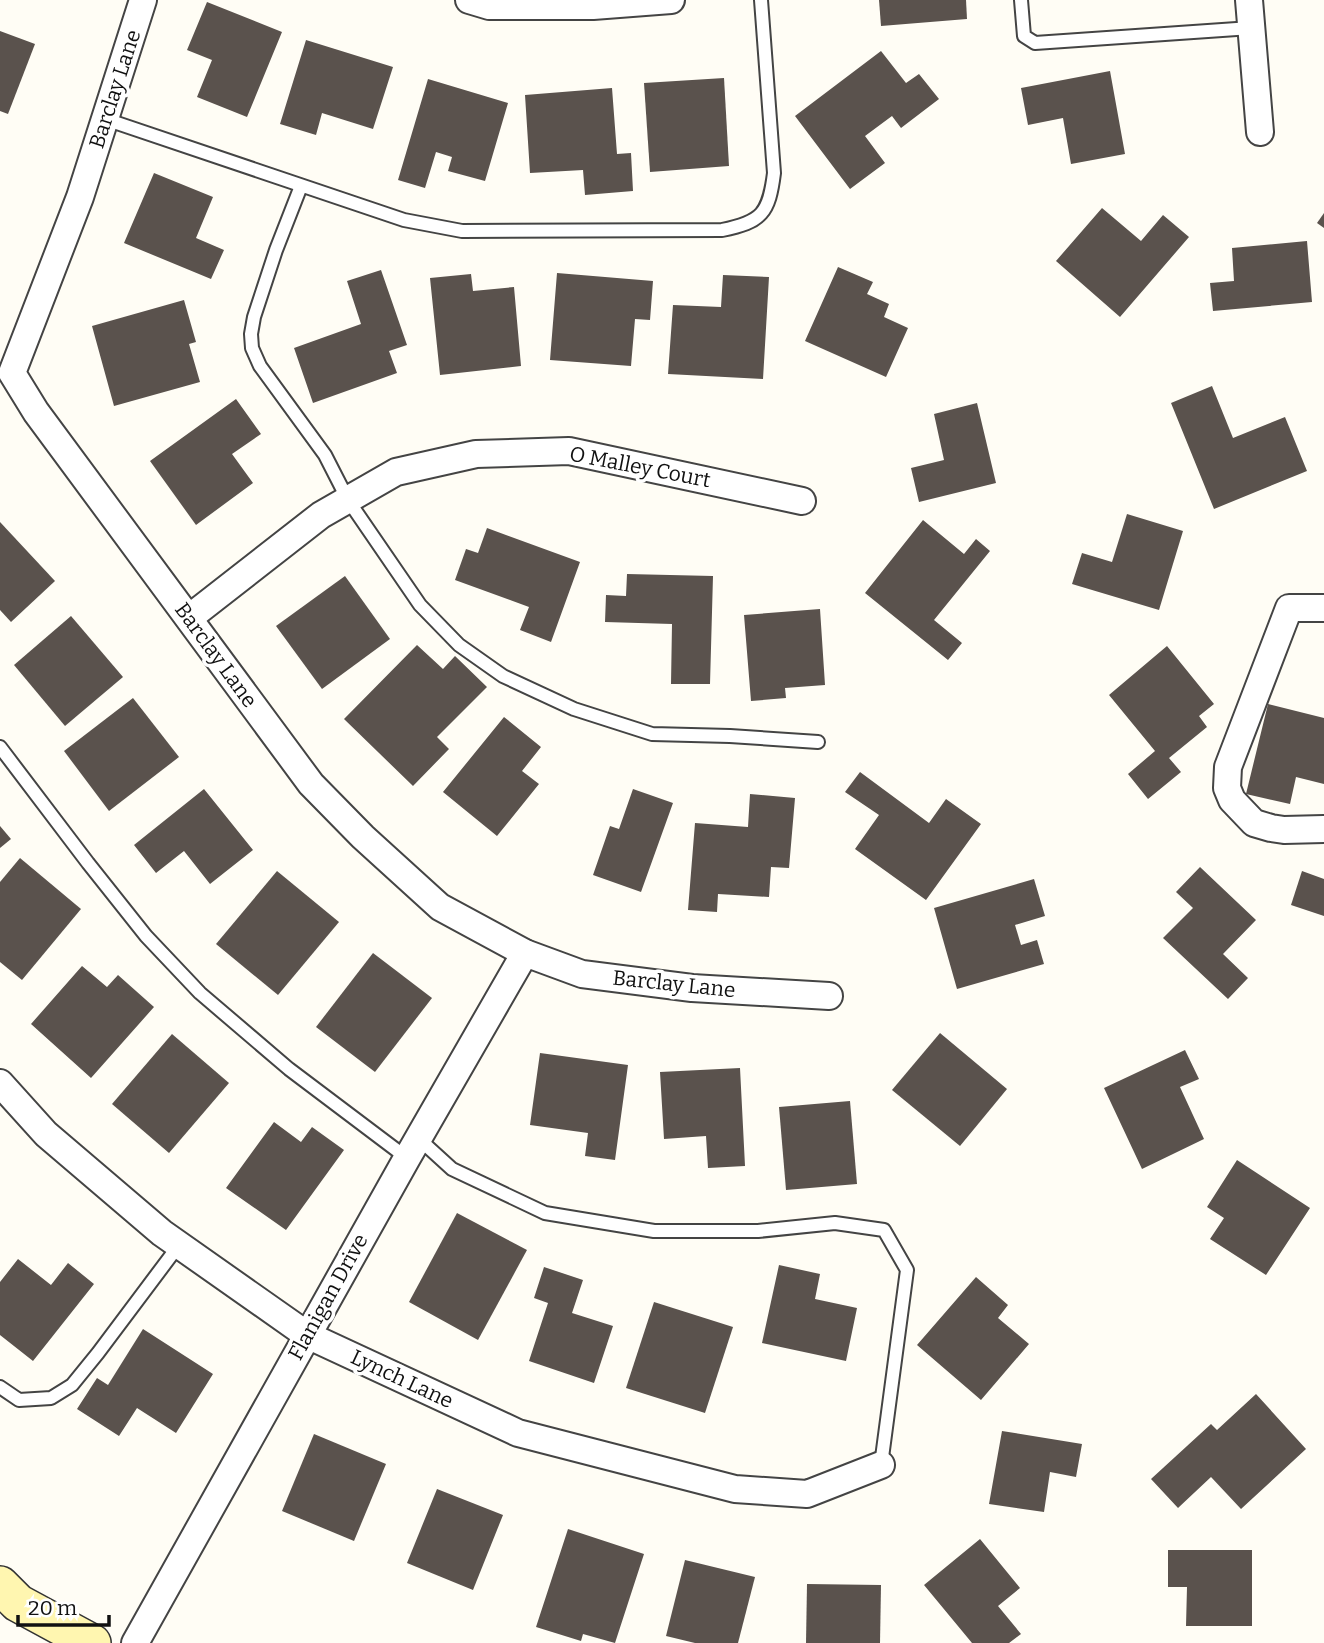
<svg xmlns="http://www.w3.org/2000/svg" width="1324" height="1643" viewBox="0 0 1324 1643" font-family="Bitter,serif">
	<rect width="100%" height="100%" fill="#fffdf5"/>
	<g fill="#5a524d">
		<polygon points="879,0 966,0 967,19 881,26"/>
		<polygon points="207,2 282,32 247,117 197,97 212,60 187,50"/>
		<polygon points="0,31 35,44 8,114 0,111"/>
		<polygon points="306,40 393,67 373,129 322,113 316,135 280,124"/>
		<polygon points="881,51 906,83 919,74 939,99 901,128 892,116 865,136 885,163 850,189 795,116"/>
		<polygon points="1110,71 1125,154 1071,164 1063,118 1028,125 1021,88"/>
		<polygon points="724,78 729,166 650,172 644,83"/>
		<polygon points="428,79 508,103 485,181 448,171 452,157 436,152 425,188 398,180"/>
		<polygon points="612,88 617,154 631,153 633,191 585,195 583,170 530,173 525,95"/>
		<polygon points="154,173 213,197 196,238 224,250 211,279 124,243"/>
		<polygon points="1102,208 1141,241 1163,215 1189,237 1120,317 1056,261"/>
		<polygon points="1324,213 1324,228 1317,223"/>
		<polygon points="1307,241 1312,302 1213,311 1210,283 1234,281 1232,248"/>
		<polygon points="838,267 873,282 867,294 889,304 884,317 908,328 886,377 805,341"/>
		<polygon points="381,270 407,345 389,351 397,373 313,403 294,348 361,324 347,281"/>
		<polygon points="557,273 653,281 650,320 635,319 631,366 550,360"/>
		<polygon points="471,274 473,291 514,287 521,366 440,375 430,278"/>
		<polygon points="723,275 769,277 763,379 668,374 673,305 721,307"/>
		<polygon points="184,300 196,342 189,344 200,382 114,406 92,326"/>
		<polygon points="1212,386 1233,438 1285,417 1307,471 1214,509 1171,403"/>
		<polygon points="236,399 261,434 232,454 253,483 196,525 150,461"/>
		<polygon points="977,403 996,483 919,502 911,468 944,460 934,414"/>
		<polygon points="1127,514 1183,531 1159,610 1072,584 1082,553 1112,562"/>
		<polygon points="923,520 964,554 976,539 990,551 934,620 962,643 948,660 865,593"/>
		<polygon points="0,522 55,581 11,622 0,610"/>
		<polygon points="487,528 580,562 551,642 520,630 529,607 455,580 466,549 478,553"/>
		<polygon points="627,574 713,576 710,684 671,684 672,624 605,622 606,595 626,596"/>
		<polygon points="345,576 390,639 322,689 276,626"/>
		<polygon points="820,609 825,685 785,688 786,698 751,701 744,615"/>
		<polygon points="71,616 123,677 65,726 14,665"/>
		<polygon points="417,645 443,669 455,656 487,687 437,737 449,749 413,786 344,719"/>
		<polygon points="1167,646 1214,704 1199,716 1207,727 1169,758 1181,772 1148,799 1128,774 1155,751 1109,695"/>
		<polygon points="133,698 179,757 109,811 64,751"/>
		<polygon points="1268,704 1324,718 1324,784 1296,777 1290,804 1246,794"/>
		<polygon points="504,717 541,747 522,771 539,784 497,836 443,792"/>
		<polygon points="860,772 929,823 946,799 981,824 926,900 855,849 879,815 845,792"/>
		<polygon points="204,789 253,850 210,884 184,851 156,873 134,845"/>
		<polygon points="633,789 673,803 641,892 593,875 610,826 619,829"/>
		<polygon points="750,794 795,798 789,868 771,867 769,897 718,894 717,912 688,910 695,823 748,827"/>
		<polygon points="0,826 11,839 0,848"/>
		<polygon points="20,858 81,909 22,980 0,962 0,882"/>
		<polygon points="1200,867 1256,920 1223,954 1248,978 1228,999 1163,938 1193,908 1176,892"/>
		<polygon points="277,871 339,922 278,995 216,944"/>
		<polygon points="1302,871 1324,879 1324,916 1291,905"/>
		<polygon points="1034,879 1045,916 1015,925 1021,945 1037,940 1044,964 957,989 934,908"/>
		<polygon points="373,953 432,998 375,1072 316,1027"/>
		<polygon points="82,966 107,987 118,975 154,1007 91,1078 31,1024"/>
		<polygon points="940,1033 1007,1089 960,1146 892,1090"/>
		<polygon points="172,1034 229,1083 169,1153 112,1104"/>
		<polygon points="1185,1050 1199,1079 1180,1087 1204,1139 1142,1169 1104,1088"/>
		<polygon points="540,1053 628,1065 615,1160 585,1156 588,1133 530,1125"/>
		<polygon points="740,1068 745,1166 708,1168 706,1136 664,1139 660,1072"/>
		<polygon points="850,1101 857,1184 786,1190 779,1107"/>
		<polygon points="274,1122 301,1142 312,1127 344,1150 286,1230 226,1188"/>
		<polygon points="1237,1160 1310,1208 1266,1275 1210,1239 1224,1218 1207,1207"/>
		<polygon points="457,1213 527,1250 478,1340 409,1302"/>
		<polygon points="18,1259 51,1285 68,1263 94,1284 33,1361 0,1335 0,1282"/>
		<polygon points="779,1265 820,1274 815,1299 857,1308 846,1361 762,1343"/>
		<polygon points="544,1267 583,1280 572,1313 613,1326 594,1383 529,1361 548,1303 534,1298"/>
		<polygon points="976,1277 1008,1305 998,1318 1029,1344 981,1400 917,1345"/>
		<polygon points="654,1302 733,1327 705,1413 626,1388"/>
		<polygon points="143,1329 213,1374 176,1433 137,1408 119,1436 77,1409 97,1378 108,1385"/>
		<polygon points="1256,1394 1306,1449 1241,1509 1211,1477 1178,1508 1151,1479 1211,1424 1217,1430"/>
		<polygon points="1002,1431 1082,1444 1076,1477 1050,1472 1044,1512 989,1504"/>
		<polygon points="314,1434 386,1464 354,1541 282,1511"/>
		<polygon points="437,1489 503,1515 473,1590 407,1563"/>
		<polygon points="568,1529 644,1554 615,1643 583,1634 581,1641 536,1627"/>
		<polygon points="980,1539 1020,1588 998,1606 1021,1634 1009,1643 972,1643 924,1585"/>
		<polygon points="1168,1550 1252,1550 1252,1626 1186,1626 1187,1587 1168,1587"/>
		<polygon points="685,1560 755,1577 738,1643 695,1643 666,1636"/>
		<polygon points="807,1584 881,1585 880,1643 806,1643"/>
	</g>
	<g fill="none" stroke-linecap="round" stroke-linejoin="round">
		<g stroke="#444" stroke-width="16">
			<g id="service">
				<polyline points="1021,0 1024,36 1035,43 1251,28"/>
				<path d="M 105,119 L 404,220 L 462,231 L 722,230 C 762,222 769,213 774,173 L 761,0"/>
				<polyline points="301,186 276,250 254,317 251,334 252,348 260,366 325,455 348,500 420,605 459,645 503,676 574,709 652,734 730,736 818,742"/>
				<polyline points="0,747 88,863 146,936 200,993 289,1069 407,1158"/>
				<polyline points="418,1138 452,1169 545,1213 654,1231 758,1231 835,1223 884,1230 907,1270 881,1465"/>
				<polyline points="0,1387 19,1400 51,1398 72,1385 98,1353 179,1245"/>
			</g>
		</g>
		<g stroke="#444" stroke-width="30">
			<g id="minor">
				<polyline points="143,0 80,197 12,373 36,412 311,784 363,837 440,907 525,953 582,974 692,988 829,996"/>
				<polyline points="469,0 489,6 593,6 671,0"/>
				<polyline points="1249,0 1260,132"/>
				<polyline points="1324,608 1289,608 1228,767 1227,788 1232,800 1254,823 1271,828 1284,830 1324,829"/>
				<polyline points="189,618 321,515 396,472 476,454 569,451 802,501"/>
				<polyline points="0,1083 46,1134 162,1233 307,1335 518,1433 735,1489 807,1494 881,1465"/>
				<polyline points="135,1643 407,1158 525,953"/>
			</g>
		</g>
		<g stroke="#333" stroke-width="40">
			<polyline id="secondary" points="0,1585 18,1603 92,1643"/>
		</g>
		<use href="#service" stroke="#fff" stroke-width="12"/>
		<use href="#minor" stroke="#fff" stroke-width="26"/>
		<use href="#secondary" stroke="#fff6b0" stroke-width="37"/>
	</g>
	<g text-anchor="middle" stroke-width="7" stroke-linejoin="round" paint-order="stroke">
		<g font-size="21" fill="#111" stroke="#fff">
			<text transform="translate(115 89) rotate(-72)" y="7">Barclay Lane</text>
			<text transform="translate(640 467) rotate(11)" y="7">O Malley Court</text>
			<text transform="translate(216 655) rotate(54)" y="7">Barclay Lane</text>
			<text transform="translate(674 984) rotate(6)" y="7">Barclay Lane</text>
			<text transform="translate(328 1297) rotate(-61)" y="7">Flanigan Drive</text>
			<text transform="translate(402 1379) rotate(25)" y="7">Lynch Lane</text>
		</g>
	</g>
	<path d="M18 1615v10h91v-10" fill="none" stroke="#111111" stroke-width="3.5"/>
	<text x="28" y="1615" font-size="21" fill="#111111" stroke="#ffffff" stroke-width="5" paint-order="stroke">20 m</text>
</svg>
